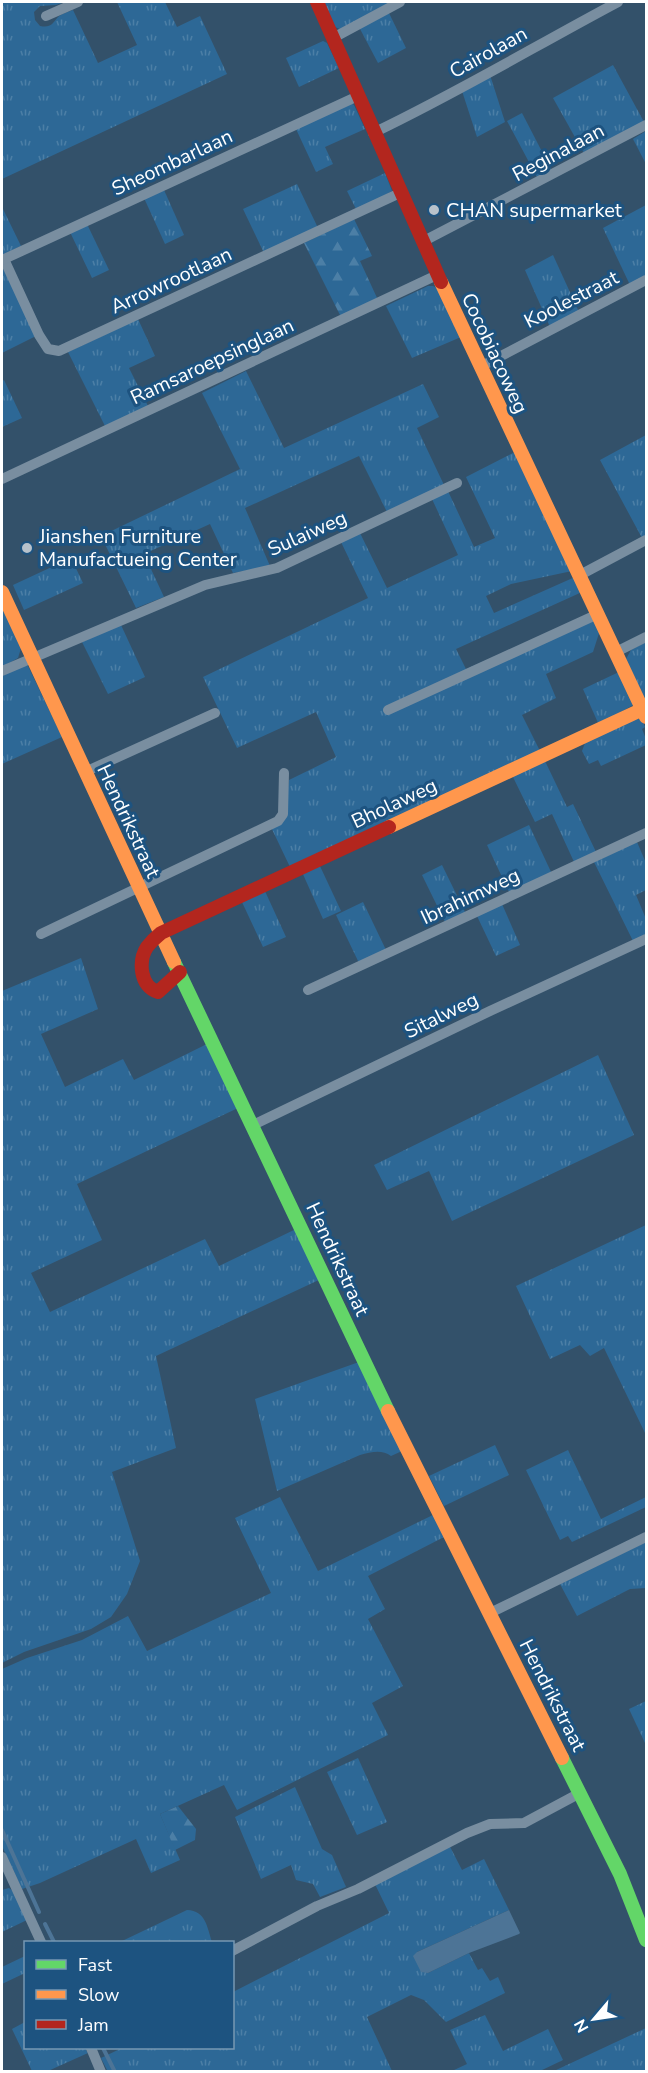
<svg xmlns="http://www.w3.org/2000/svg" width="648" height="2073" viewBox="0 0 648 2073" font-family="'Nunito Sans',sans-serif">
	<defs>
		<pattern id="grass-tufts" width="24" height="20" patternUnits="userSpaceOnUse" patternTransform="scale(1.5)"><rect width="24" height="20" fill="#2d6896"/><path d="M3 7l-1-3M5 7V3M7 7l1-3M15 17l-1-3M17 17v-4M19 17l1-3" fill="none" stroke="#4c7fa6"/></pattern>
		<pattern id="forest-firs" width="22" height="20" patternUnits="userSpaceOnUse" patternTransform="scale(1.5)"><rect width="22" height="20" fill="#2d6896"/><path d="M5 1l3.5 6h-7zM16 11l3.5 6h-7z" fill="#4c7fa6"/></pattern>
	</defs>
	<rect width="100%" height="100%" fill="#33516a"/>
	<g fill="url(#grass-tufts)">
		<path d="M 2,2 L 65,2 L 56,5 L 40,6 L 34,12 L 35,20 L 40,26 C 51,28 52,24 58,17 C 61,14 68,12 73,10 L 98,63 L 137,45 L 117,2 L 165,2 L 177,27 L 200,16 L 227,74 L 2,179 Z"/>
		<polygon points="324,2 393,2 342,30 335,27"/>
		<polygon points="388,11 406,48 378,63 359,27"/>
		<polygon points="323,41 327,43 339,68 299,87 286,58"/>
		<polygon points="613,65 644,122 585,155 553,98"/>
		<polygon points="490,75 505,122 477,137 462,91"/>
		<polygon points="351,103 354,105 365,129 325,147 333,164 316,172 296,129"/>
		<polygon points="522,113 552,171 538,179 507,121"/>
		<polygon points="646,131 646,164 633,139"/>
		<polygon points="385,173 392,191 357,211 347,191"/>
		<polygon points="297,184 318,228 264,253 243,209"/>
		<polygon points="164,190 184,235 165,244 144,198"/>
		<polygon points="646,205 646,276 630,285 603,228"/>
		<polygon points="2,207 21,246 2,255"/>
		<polygon points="87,224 109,270 92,278 70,232"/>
		<polygon points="553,255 579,312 550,327 525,270"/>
		<polygon points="2,266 36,336 2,353"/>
		<polygon points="428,286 433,286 439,289 461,337 412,358 386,306"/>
		<polygon points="138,319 155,356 129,368 148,406 105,426 68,352"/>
		<polygon points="246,371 284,448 423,384 439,417 417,428 444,485 387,512 359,456 245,508 270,566 233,573 210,524 144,554 164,597 136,608 101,536 240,469 202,393"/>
		<polygon points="4,380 22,418 2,427 2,381"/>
		<polygon points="646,435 646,536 642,538 600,460"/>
		<polygon points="515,452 572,571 511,584 486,596 494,613 575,577 582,592 456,649 466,669 589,615 600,630 593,652 546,674 556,698 522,715 541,753 290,867 270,825 284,818 289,780 336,757 316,712 237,748 203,677 368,598 341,542 360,533 387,588 458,555 432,499 448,491 474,547 495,538 466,477"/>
		<polygon points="71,558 83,583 24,610 13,585"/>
		<polygon points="2,606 21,648 18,658 2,667"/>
		<polygon points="121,625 145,677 108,694 82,642"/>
		<polygon points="646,642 646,702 626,659 631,650"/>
		<polygon points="24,665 28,666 62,737 2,764 2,676"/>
		<polygon points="619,672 633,705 599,725 583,689"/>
		<polygon points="635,718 642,720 645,727 642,729 646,739 646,745 601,766 598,760 589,764 582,751 585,743"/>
		<polygon points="545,761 567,807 573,804 597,854 575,864 552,814 535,822 512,775"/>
		<polygon points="529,825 552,874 510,894 487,845"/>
		<polygon points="637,842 646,863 646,890 636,895 646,919 646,934 633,941 594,862"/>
		<polygon points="319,864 341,911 323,919 302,872"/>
		<polygon points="442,865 466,914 446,924 422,875"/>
		<polygon points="264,889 286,937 263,947 241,900"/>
		<polygon points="363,902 386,950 359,963 336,915"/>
		<polygon points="502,904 520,945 496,956 477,916"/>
		<polygon points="81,958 98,1009 41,1034 65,1087 123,1059 134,1080 207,1044 238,1108 77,1184 102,1240 31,1273 50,1312 205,1239 219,1266 296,1229 321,1279 156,1356 176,1448 112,1472 140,1561 127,1594 111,1617 91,1629 24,1652 2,1663 2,991"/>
		<polygon points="598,1055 634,1135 452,1221 429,1171 387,1190 374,1165"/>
		<polygon points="646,1225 646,1435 604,1348 590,1356 580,1345 550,1359 516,1286"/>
		<path d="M 359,1362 L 402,1451 L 391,1456 C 382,1449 371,1452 360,1455 L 277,1491 L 255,1399 Z"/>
		<polygon points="495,1445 509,1475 444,1506 429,1476"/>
		<polygon points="568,1450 601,1519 646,1497 646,1507 572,1542 568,1536 560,1540 526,1470"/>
		<polygon points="280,1497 318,1571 435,1514 446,1536 368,1576 385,1609 368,1619 403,1686 372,1703 388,1735 237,1810 224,1785 160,1814 180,1860 151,1873 136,1839 40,1883 22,1889 2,1846 2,1669 27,1658 82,1640 128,1616 147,1651 271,1593 235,1518"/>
		<polygon points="646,1542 646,1588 630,1589 577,1616 560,1584"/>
		<polygon points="646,1701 646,1743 645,1743 629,1709"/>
		<polygon points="358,1758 387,1822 357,1835 327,1772"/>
		<polygon points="295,1787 322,1849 332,1855 346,1887 320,1897 313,1884 296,1880 291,1865 261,1879 235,1817"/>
		<polygon points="446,1839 462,1870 484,1859 509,1910 417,1952 428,1973 469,1953 478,1970 482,1968 490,1981 498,1977 505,1993 446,2022 424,2000 411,1995 367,2017 392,2071 108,2072 101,2058 122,2048 232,2048 233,1992 389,1913 373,1880"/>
		<polygon points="9,1888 13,1891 27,1920 2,1932 2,1890"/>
		<path d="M 187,1910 C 206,1911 207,1927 212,1942 L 120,1942 Z"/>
		<polygon points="25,1956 25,1973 2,1984 2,1967"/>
		<polygon points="485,2015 503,2051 548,2029 563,2060 540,2071 452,2071 467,2064 450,2030"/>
		<polygon points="25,2022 26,2048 85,2048 88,2053 48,2071 32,2071 12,2029"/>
		<polygon points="646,2028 646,2071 554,2071"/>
	</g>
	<g fill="url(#forest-firs)">
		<polygon points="354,219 372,256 360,261 378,300 341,317 304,243"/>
		<polygon points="178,1806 196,1829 195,1840 175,1850 160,1814"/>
	</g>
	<polygon fill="#4d7496" points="509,1910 520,1933 519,1934 469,1953 428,1973 421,1972 413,1956 417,1952"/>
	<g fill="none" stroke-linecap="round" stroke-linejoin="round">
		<g stroke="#4d7496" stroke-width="4">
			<polyline points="2,1830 39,1912"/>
			<polyline points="45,1924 54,1942"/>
			<polyline points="103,2048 115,2072"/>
		</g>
		<g stroke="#798ea0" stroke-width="10">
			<polyline points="46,16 78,2"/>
			<polyline points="333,38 400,2"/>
			<path d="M 373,133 C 457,93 537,45 618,2"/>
			<polyline points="422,242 646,125"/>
			<polyline points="4,259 39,335 48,349 59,351 400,193"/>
			<polyline points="2,260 358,96"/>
			<polyline points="480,367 646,280"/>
			<polyline points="2,479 437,275"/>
			<polyline points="580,575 646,540"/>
			<polyline points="616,652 646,637"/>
			<polyline points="2,671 205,585 277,568 457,483"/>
			<polyline points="388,710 598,614"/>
			<polyline points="85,772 215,713"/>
			<polyline points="41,934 278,821 283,814 284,773"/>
			<polyline points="308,990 646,833"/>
			<polyline points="253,1125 490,1011 646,939"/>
			<polyline points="490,1613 646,1537"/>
			<polyline points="2,1857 41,1942"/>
			<polyline points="232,1951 317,1906 358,1889 467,1833 490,1824 524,1823 580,1793"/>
			<polyline points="91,2048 101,2072"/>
		</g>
		<g stroke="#63d668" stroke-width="14">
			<polyline points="174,962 388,1411"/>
			<polyline points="562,1758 620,1874 646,1940"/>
		</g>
		<g stroke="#ff974d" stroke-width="14">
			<polyline points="441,282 646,717"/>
			<polyline points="2,592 174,962"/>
			<polyline points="389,827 643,709"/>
			<polyline points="388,1411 562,1758"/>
		</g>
		<g stroke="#b3261e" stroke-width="14">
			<polyline points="317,2 441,282"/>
			<path d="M 180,972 L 158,992 C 140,987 138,961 147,947 C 151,942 156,937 161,933 L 389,827"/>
		</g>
	</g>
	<g fill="#b8c2cb" stroke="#1d5380" stroke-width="2">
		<circle cx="434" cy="210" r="6"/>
		<circle cx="27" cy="548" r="6"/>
	</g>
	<g text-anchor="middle" stroke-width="6" stroke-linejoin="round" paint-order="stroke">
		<g font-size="20" fill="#fff" stroke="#1d5380">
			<text transform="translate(488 52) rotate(-29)" y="7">Cairolaan</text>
			<text transform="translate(558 152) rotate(-28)" y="7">Reginalaan</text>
			<text transform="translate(172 162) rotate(-25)" y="7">Sheombarlaan</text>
			<text transform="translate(171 280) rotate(-25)" y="7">Arrowrootlaan</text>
			<text transform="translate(571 299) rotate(-27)" y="7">Koolestraat</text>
			<text transform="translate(495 353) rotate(65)" y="7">Cocobiacoweg</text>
			<text transform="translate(212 361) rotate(-25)" y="7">Ramsaroepsinglaan</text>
			<text transform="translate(307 533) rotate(-24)" y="7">Sulaiweg</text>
			<text transform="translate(394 803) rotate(-25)" y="7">Bholaweg</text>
			<text transform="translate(129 821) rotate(65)" y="7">Hendrikstraat</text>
			<text transform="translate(470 896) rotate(-25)" y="7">Ibrahimweg</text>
			<text transform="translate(441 1015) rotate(-26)" y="7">Sitalweg</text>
			<text transform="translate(338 1259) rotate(65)" y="7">Hendrikstraat</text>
			<text transform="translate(553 1695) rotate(63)" y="7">Hendrikstraat</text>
		</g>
		<g font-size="20" fill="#fff" stroke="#1d5380" text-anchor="start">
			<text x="446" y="217">CHAN supermarket</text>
			<text x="39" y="543">Jianshen Furniture<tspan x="39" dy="23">Manufactueing Center</tspan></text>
		</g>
	</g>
	<rect width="648" height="2073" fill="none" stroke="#ffffff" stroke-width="6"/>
	<rect x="24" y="1941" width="210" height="108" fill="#1d5380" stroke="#7798b3" stroke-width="1.5"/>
	<rect x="36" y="1960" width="30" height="9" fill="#63d668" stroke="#7798b3" stroke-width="1.5"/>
	<text x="78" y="1971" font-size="18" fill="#ffffff">Fast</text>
	<rect x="36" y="1990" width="30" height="9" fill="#ff974d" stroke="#7798b3" stroke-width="1.5"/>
	<text x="78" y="2001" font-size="18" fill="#ffffff">Slow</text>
	<rect x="36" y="2020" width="30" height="9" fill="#b3261e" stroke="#7798b3" stroke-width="1.5"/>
	<text x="78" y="2031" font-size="18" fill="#ffffff">Jam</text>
	<g transform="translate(594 2019) rotate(241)" stroke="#1d5380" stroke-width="4.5" paint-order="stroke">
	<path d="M0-4.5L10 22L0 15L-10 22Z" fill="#ffffff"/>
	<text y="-9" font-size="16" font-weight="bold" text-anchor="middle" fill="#ffffff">N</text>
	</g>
</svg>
